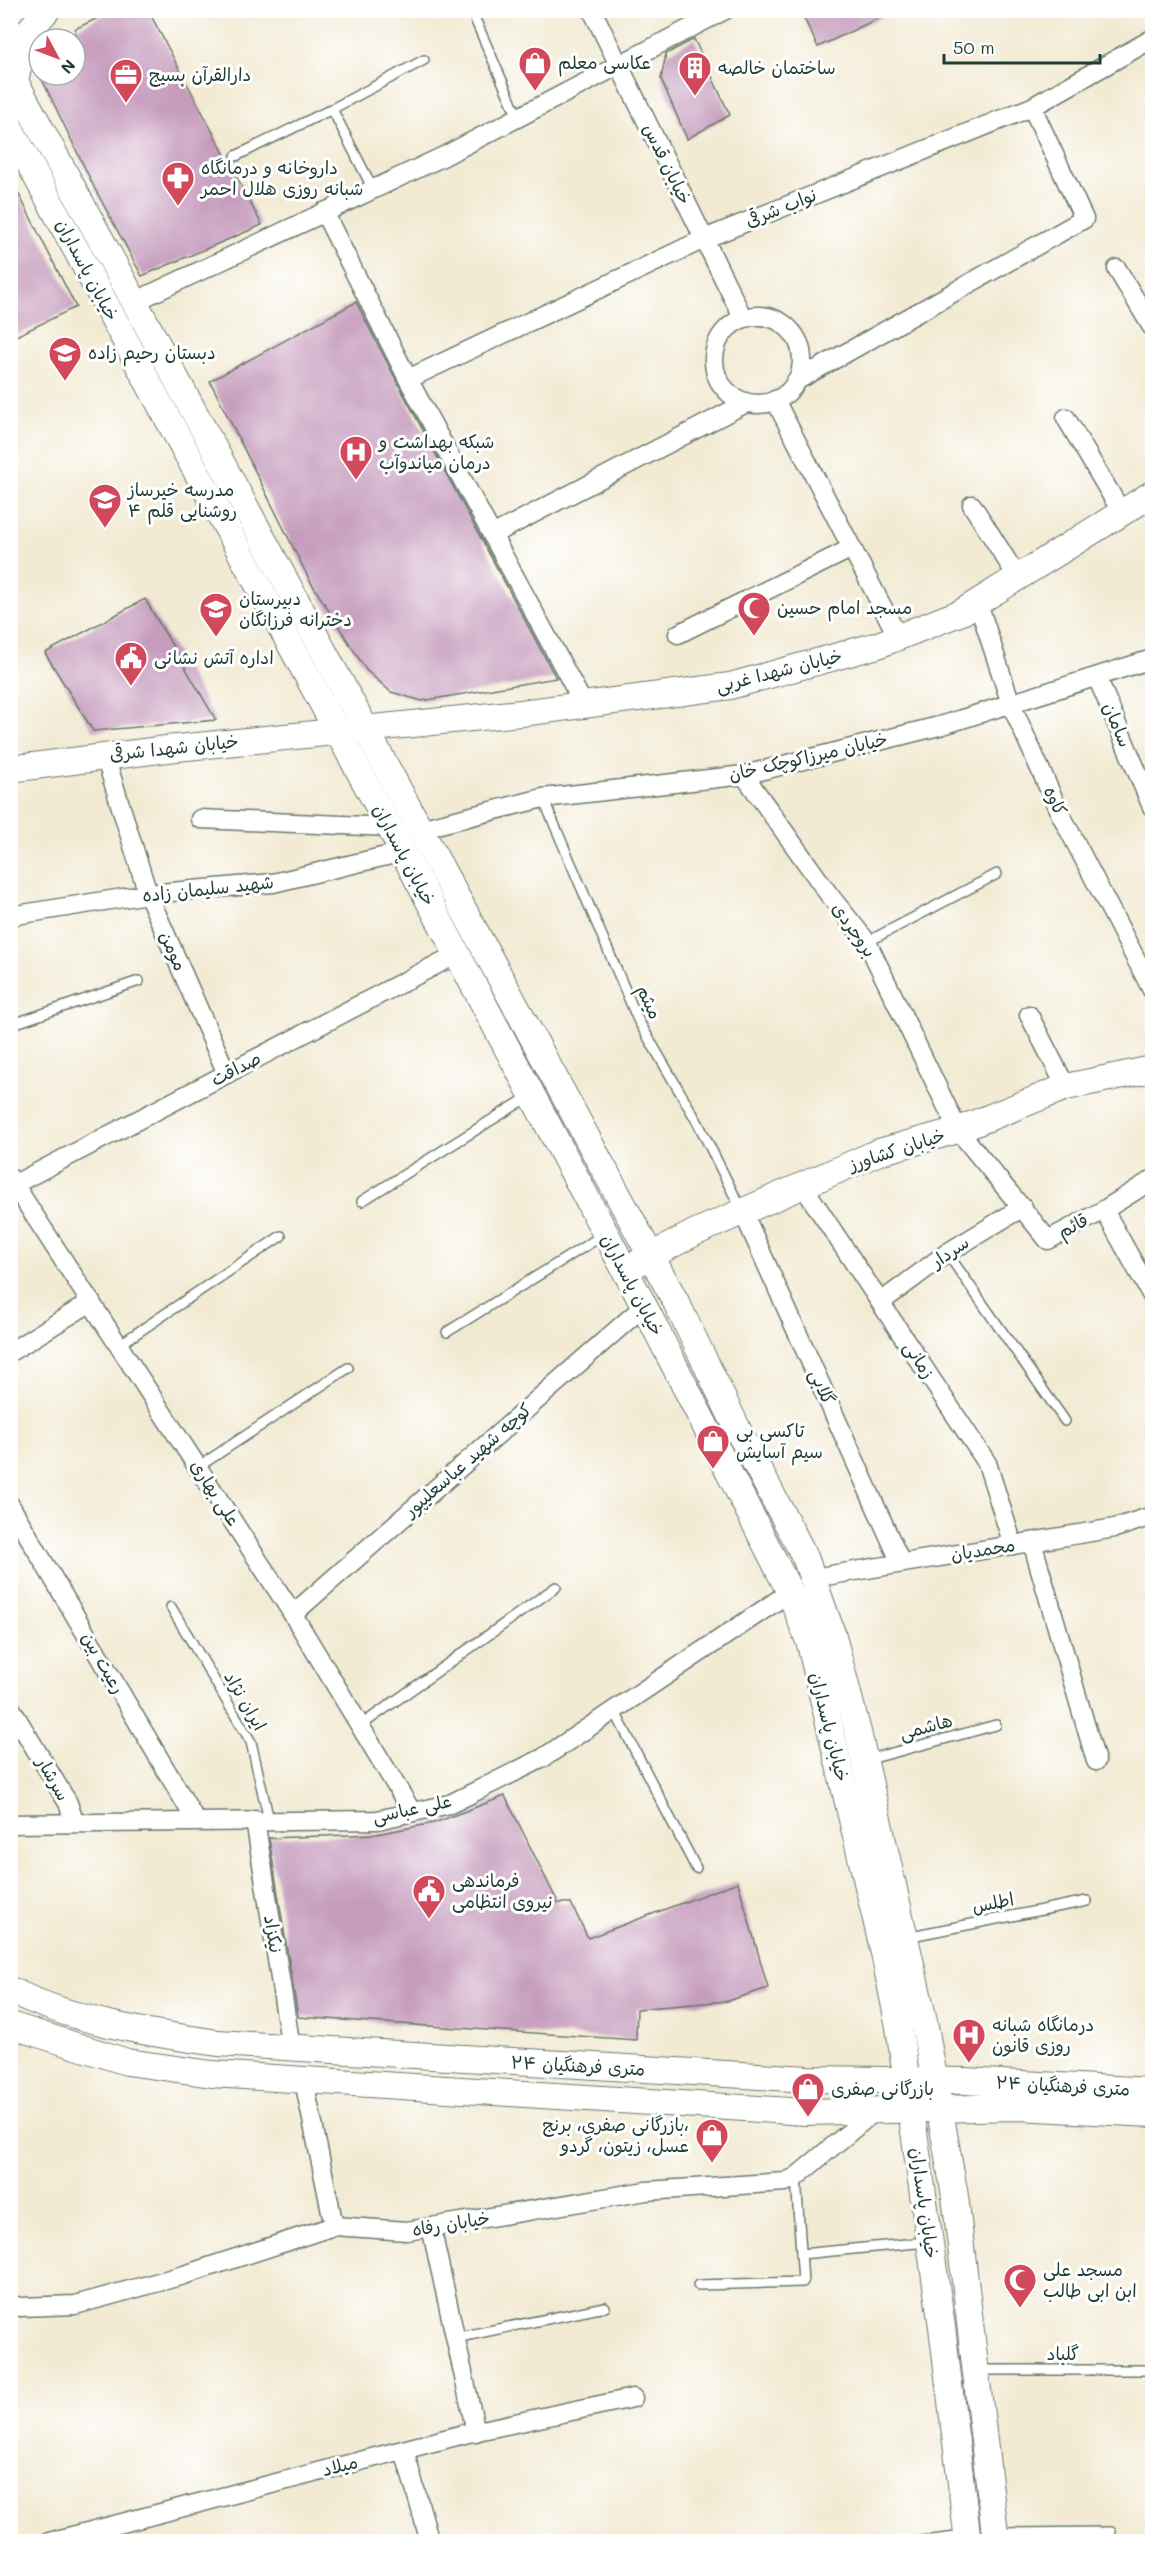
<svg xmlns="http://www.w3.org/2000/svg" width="1163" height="2552" viewBox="0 0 1163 2552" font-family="Mali,'Playpen Sans Arabic',sans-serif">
	<rect width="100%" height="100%" fill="#fff"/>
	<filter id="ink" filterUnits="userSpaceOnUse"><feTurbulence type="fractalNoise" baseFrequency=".0167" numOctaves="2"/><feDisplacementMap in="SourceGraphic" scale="12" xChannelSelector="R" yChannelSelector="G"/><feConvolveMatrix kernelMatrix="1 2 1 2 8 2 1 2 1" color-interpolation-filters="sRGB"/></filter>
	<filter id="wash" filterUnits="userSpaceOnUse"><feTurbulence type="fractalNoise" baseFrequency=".008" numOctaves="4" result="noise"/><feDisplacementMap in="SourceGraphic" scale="24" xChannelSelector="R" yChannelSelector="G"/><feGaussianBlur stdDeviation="1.35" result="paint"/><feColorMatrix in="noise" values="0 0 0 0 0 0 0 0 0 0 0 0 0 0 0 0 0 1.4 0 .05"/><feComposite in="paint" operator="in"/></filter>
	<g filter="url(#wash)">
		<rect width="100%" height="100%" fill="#f2ead3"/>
		<g id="blocks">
			<g fill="#c69cbd">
				<polygon points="114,10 148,10 262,225 142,276 95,189 40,75 75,75 75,29"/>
				<polygon points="800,10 896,10 818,47"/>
				<polygon points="694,39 730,115 687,139 661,79 666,54"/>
				<polygon points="10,177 76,307 10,339"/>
				<polygon points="356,302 398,384 556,678 422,701 391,692 366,670 310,581 210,381"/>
				<polygon points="145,599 216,720 93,731 45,653"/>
				<polygon points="505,1796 558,1903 571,1903 588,1938 738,1882 768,1988 728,2001 637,2009 636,2040 298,2017 269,1838 377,1834 434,1823"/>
			</g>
		</g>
	</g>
	<g filter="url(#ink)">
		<use href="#blocks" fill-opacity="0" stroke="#697a6c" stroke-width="1.5"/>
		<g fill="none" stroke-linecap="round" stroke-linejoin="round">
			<g stroke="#697a6c" stroke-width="12">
				<g id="service">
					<polyline points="471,10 518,117"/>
					<polyline points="332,109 424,60"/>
					<polyline points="236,156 332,109 373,189"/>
					<polyline points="543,798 638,1020 698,1123 742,1211"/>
					<polyline points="867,942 997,874"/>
					<polyline points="10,1025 139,981"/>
					<polyline points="362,1201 530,1096"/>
					<polyline points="947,1253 1065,1421"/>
					<polyline points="447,1332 603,1235"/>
					<polyline points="119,1345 281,1236"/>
					<polyline points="198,1467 348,1368"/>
					<polyline points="171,1607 251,1742 269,1820"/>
					<polyline points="614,1710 696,1868"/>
					<polyline points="360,1726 556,1587"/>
					<polyline points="866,1760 996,1725"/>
					<polyline points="906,1937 1087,1901"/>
					<polyline points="801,2254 927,2242"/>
					<polyline points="698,2285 803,2282 796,2177"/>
					<polyline points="455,2338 605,2307"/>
					<polyline points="977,2370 1152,2370"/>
					<polyline points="997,2533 1111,2532"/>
					<polyline points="914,2542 965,2536"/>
				</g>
			</g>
			<g stroke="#697a6c" stroke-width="21">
				<g id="minor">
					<polyline points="592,10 743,318"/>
					<polyline points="324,212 408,379 584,705"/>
					<polyline points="1117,269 1152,327"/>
					<polyline points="134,302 444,156 725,10"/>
					<circle cx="758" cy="360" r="44"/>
					<polyline points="408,379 704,239 1032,107 1152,39"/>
					<polyline points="796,381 1084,219 1032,107"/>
					<polyline points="775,400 898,637"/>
					<polyline points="1066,418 1122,513"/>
					<polyline points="972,505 1018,578"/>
					<polyline points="492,535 746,403"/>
					<polyline points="978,603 1011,704 1058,809 1152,990"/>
					<polyline points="678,634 852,548"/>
					<polyline points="1097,677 1152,807"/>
					<polyline points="105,756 148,894 227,1074"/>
					<polyline points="744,775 830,896 867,942 958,1130 1048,1240 1104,1210 1152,1180"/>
					<polyline points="200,819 390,827"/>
					<polyline points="420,829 543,798 744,775 943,725 1152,659"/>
					<polyline points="10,916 148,894 273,883 403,852"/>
					<polyline points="1029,1015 1066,1087"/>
					<polyline points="10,1178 289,1608 412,1812"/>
					<polyline points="15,1184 457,954"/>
					<polyline points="803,1186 987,1463 1013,1545"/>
					<polyline points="1104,1210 1152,1296"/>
					<polyline points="743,1212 901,1563"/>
					<polyline points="881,1302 947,1253 1023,1207"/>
					<polyline points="10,1352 91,1302"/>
					<polyline points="10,1505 196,1821"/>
					<polyline points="1032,1542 1096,1761"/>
					<polyline points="813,1578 1115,1528 1152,1516"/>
					<polyline points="293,1614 644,1306"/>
					<polyline points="10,1707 68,1803 74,1821"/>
					<polyline points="255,1820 291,2048"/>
					<polyline points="10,1824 377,1820 450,1804 543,1758 790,1592"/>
					<polyline points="304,2081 334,2226"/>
					<polyline points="431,2227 476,2432"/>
					<polyline points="10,2304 20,2307 75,2305 184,2275 334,2226 407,2231 646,2191 785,2182 796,2177 876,2110"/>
					<polyline points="404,2450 430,2542"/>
					<polyline points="49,2542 468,2433 633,2398"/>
				</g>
			</g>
			<g stroke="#697a6c" stroke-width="28">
				<g id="secondary">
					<polyline points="10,72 677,1304 742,1438 805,1557 833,1636 858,1732 924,2021 955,2196 996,2542"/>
					<polyline points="15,80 27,33 47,10"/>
					<polyline points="10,128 403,852 644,1306 790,1592 810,1644 884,1953 899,2027 942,2327 968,2542"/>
					<polyline points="10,769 167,749 521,713 730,686 878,645 962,612 1152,494"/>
					<polyline points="636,1264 694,1233 879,1152 958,1130 1066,1087 1152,1069"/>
					<path d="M 10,1990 C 75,2022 148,2033 218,2043 L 808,2079 L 965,2081 L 1152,2091"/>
					<polyline points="10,2025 127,2062 212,2074 805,2112 1018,2107 1152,2114"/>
				</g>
			</g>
			<use href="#service" stroke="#fff" stroke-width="9"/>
			<use href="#minor" stroke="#fff" stroke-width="18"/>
			<use href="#secondary" stroke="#fff" stroke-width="26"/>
		</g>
	</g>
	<defs>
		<g id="shop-pin" transform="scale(1.725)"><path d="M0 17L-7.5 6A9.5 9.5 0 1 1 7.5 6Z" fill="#d1495b" stroke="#fff"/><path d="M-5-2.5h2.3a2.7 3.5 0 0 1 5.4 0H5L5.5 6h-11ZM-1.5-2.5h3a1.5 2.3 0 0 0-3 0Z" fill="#fff"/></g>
		<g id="building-pin" transform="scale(1.725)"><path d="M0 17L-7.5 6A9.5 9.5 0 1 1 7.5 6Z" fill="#d1495b" stroke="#fff"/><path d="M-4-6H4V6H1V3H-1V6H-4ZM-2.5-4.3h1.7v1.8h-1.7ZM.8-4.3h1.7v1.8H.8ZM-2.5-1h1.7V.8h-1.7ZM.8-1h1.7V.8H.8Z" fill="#fff"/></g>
		<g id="office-pin" transform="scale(1.725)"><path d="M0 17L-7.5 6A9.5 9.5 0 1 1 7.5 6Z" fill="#d1495b" stroke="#fff"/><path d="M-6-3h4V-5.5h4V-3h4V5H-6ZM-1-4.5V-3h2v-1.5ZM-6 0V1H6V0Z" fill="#fff"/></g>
		<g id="pharmacy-pin" transform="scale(1.725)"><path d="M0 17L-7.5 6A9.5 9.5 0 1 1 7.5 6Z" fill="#d1495b" stroke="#fff"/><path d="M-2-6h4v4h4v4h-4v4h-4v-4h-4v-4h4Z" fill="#fff"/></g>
		<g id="school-pin" transform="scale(1.725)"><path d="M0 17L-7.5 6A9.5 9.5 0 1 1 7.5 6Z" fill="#d1495b" stroke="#fff"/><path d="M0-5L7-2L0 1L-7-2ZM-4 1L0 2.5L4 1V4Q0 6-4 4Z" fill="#fff"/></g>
		<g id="hospital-pin" transform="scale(1.725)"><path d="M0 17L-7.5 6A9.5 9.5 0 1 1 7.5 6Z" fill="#d1495b" stroke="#fff"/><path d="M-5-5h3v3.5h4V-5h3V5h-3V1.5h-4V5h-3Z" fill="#fff"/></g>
		<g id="mosque-pin" transform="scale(1.725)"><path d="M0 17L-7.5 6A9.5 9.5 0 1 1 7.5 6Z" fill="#d1495b" stroke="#fff"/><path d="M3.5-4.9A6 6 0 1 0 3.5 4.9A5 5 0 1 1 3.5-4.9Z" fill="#fff"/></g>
		<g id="civic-pin" transform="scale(1.725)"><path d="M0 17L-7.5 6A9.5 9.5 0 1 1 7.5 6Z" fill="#d1495b" stroke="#fff"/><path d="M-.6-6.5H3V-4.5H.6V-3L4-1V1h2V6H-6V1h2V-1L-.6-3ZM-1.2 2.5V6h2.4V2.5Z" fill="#fff"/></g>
	</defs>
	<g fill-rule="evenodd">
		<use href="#shop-pin" x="535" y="63"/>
		<use href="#building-pin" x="695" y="68"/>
		<use href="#office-pin" x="126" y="75"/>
		<use href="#pharmacy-pin" x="178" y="178"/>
		<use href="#school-pin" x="65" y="353"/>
		<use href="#hospital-pin" x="356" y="452"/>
		<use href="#school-pin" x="105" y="500"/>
		<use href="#mosque-pin" x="754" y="608"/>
		<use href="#school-pin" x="216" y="609"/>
		<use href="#civic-pin" x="131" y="658"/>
		<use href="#shop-pin" x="713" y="1441"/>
		<use href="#civic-pin" x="429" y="1891"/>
		<use href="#hospital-pin" x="969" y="2035"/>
		<use href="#shop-pin" x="808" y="2089"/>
		<use href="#shop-pin" x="712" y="2135"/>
		<use href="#mosque-pin" x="1020" y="2280"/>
	</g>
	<g text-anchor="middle" stroke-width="6" stroke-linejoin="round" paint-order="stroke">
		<g font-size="18" fill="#1f3d34" stroke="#fff" text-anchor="start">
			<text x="558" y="69">عکاسی معلم</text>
			<text x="718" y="74">ساختمان خالصه</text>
			<text x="149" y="81">دارالقرآن بسیج</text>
			<text x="201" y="174">داروخانه و درمانگاه<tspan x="201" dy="21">شبانه روزی هلال احمر</tspan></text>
			<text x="88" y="359">دبستان رحیم زاده</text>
			<text x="379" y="448">شبکه بهداشت و<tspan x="379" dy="21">درمان میاندوآب</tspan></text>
			<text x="128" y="496">مدرسه خیرساز<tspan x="128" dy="21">روشنایی قلم ۴</tspan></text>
			<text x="239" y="605">دبیرستان<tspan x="239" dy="21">دخترانه فرزانگان</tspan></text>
			<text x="777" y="614">مسجد امام حسین</text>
			<text x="154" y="664">اداره آتش نشانی</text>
			<text x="736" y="1437">تاکسی بی<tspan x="736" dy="21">سیم آسایش</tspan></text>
			<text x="452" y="1887">فرماندهی<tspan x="452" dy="21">نیروی انتظامی</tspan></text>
			<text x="992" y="2031">درمانگاه شبانه<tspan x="992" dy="21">روزی قانون</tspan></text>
			<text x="831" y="2095">بازرگانی صفری</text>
			<text x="689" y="2131" text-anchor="end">بازرگانی صفری، برنج،<tspan x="689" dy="21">عسل، زیتون، گردو</tspan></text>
			<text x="1043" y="2276">مسجد علی<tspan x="1043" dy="21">ابن ابی طالب</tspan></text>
		</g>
		<g font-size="18" fill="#1f3d34" stroke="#fff">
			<text transform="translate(667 164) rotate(64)" y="6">خیابان قدس</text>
			<text transform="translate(781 208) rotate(-22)" y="6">نواب شرقی</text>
			<text transform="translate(87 270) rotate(62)" y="6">خیابان پاسداران</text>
			<text transform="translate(779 671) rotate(-14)" y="6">خیابان شهدا غربی</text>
			<text transform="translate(1117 725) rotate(67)" y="6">سامان</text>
			<text transform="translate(174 748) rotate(-6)" y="6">خیابان شهدا شرقی</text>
			<text transform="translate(808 757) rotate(-13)" y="6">خیابان میرزاکوچک خان</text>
			<text transform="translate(1055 801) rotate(65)" y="6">کاوه</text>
			<text transform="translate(404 855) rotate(62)" y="6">خیابان پاسداران</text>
			<text transform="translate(208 889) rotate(-6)" y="6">شهید سلیمان زاده</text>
			<text transform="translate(854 930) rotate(55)" y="6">بروجردی</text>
			<text transform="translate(173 951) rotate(66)" y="6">مومن</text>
			<text transform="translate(649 1002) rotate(65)" y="6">میثم</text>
			<text transform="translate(236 1069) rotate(-27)" y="6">صداقت</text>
			<text transform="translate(897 1150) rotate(-18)" y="6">خیابان کشاورز</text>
			<text transform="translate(1073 1226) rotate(-28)" y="6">قائم</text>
			<text transform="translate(950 1252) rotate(-34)" y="6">سردار</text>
			<text transform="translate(632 1285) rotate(62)" y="6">خیابان پاسداران</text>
			<text transform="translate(919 1360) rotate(57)" y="6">زمانی</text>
			<text transform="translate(822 1387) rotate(66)" y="6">گلابی</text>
			<text transform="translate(468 1460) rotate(-41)" y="6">کوچه شهید عباسعلیپور</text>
			<text transform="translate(215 1493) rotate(57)" y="6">علی بهاری</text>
			<text transform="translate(983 1550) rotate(-9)" y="6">محمدیان</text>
			<text transform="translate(103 1663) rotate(60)" y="6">رعیت بین</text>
			<text transform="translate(245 1701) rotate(60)" y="6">ایران نژاد</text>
			<text transform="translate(829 1727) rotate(76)" y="6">خیابان پاسداران</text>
			<text transform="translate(926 1727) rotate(-15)" y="6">هاشمی</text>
			<text transform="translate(53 1779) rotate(60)" y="6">سرشار</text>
			<text transform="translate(412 1809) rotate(-12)" y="6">علی عباسی</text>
			<text transform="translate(993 1903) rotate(-11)" y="6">اطلس</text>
			<text transform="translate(273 1934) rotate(81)" y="6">نیکزاد</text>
			<text transform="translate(578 2066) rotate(3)" y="6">۲۴ متری فرهنگیان</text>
			<text transform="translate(1063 2086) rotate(3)" y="6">۲۴ متری فرهنگیان</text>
			<text transform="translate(924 2203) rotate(82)" y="6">خیابان پاسداران</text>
			<text transform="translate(451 2224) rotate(-9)" y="6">خیابان رفاه</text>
			<text x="1063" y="2360">گلباد</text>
			<text transform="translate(340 2466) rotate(-14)" y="6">میلاد</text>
		</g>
	</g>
	<rect width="1163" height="2552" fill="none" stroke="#fff" stroke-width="36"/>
	<g transform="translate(57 57) rotate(131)"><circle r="28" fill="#ffffff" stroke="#a5b1ae" stroke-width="1.5"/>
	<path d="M0-4.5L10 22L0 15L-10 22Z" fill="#d1495b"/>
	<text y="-9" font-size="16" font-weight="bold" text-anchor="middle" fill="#1f3d34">N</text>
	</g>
	<path d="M944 54v9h156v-9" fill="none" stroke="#1f3d34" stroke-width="3"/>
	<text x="953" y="54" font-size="18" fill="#1f3d34" stroke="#ffffff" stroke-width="4.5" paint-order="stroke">50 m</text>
</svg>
